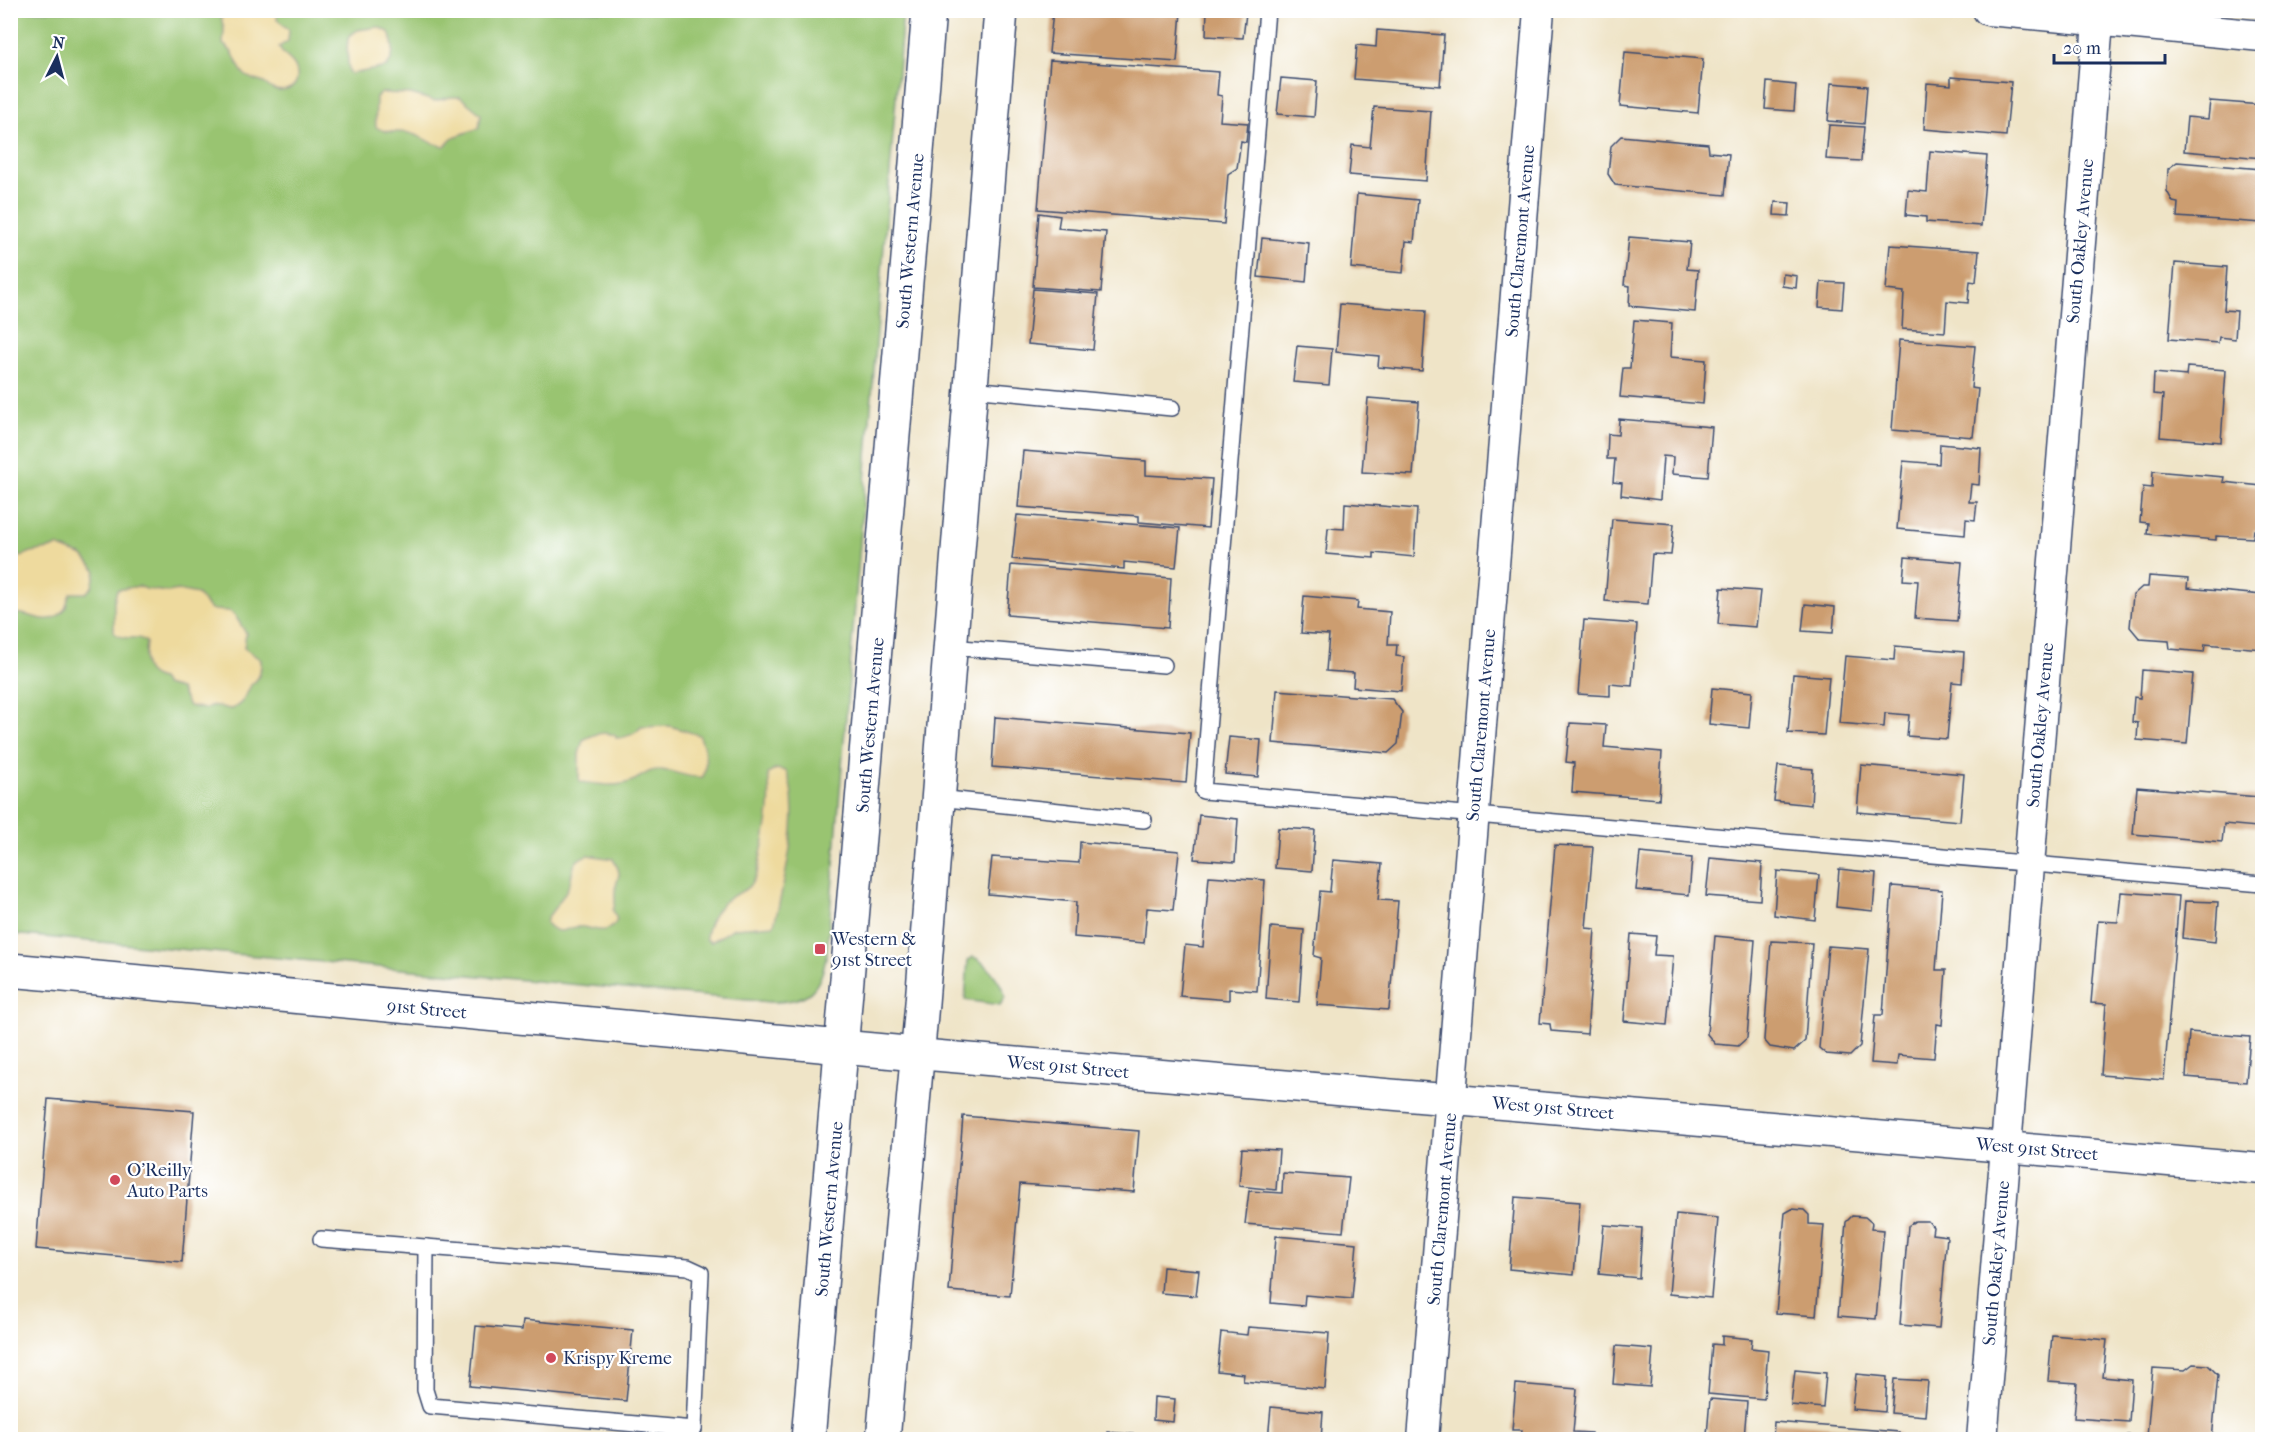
<svg xmlns="http://www.w3.org/2000/svg" width="2273" height="1450" viewBox="0 0 2273 1450" font-family="'IM FELL French Canon',serif">
	<rect width="100%" height="100%" fill="#fff"/>
	<filter id="ink" filterUnits="userSpaceOnUse"><feTurbulence type="fractalNoise" baseFrequency=".0167" numOctaves="2"/><feDisplacementMap in="SourceGraphic" scale="12" xChannelSelector="R" yChannelSelector="G"/><feConvolveMatrix kernelMatrix="1 2 1 2 8 2 1 2 1" color-interpolation-filters="sRGB"/></filter>
	<filter id="wash" filterUnits="userSpaceOnUse"><feTurbulence type="fractalNoise" baseFrequency=".008" numOctaves="4" result="noise"/><feDisplacementMap in="SourceGraphic" scale="24" xChannelSelector="R" yChannelSelector="G"/><feGaussianBlur stdDeviation="1.35" result="paint"/><feColorMatrix in="noise" values="0 0 0 0 0 0 0 0 0 0 0 0 0 0 0 0 0 1.4 0 .05"/><feComposite in="paint" operator="in"/></filter>
	<g filter="url(#wash)">
		<rect width="100%" height="100%" fill="#efe4c7"/>
		<g fill="#99c471" stroke="#5a7a68" stroke-width="1.5">
			<path d="M 10,11 L 903,11 L 827,952 C 821,991 809,1002 770,1002 L 11,934 Z"/>
			<path d="M 973,957 C 986,961 1003,984 1005,997 L 1000,1005 L 965,1000 L 968,960 Z"/>
		</g>
		<g fill="#eeda9e" stroke="#84847e" stroke-width="1.5">
			<path d="M 225,11 L 278,11 L 277,19 L 289,30 L 288,41 L 279,47 C 283,58 296,60 297,73 C 299,88 284,94 272,89 C 269,87 267,85 264,83 C 257,80 250,80 244,74 C 238,67 237,61 233,54 C 231,50 226,47 223,44 L 224,29 L 221,17 Z"/>
			<path d="M 378,27 L 389,32 C 394,46 395,55 387,67 L 351,74 L 349,71 C 348,60 345,46 349,36 L 358,30 Z"/>
			<path d="M 382,93 L 411,94 L 434,101 L 451,97 L 460,97 L 481,114 L 479,128 L 454,137 L 445,146 C 431,145 422,136 409,133 C 397,131 386,134 376,127 C 375,118 376,107 376,97 Z"/>
			<path d="M 57,546 L 83,556 L 96,571 L 92,587 L 86,593 L 71,593 C 66,599 69,604 64,610 C 47,631 28,609 11,614 L 11,554 L 22,557 C 35,547 44,553 57,546 Z"/>
			<path d="M 139,586 L 146,589 L 168,592 L 178,590 L 197,594 L 209,608 L 214,610 L 229,611 L 234,614 L 246,633 L 244,648 L 261,660 C 261,667 261,674 257,679 C 254,684 252,682 250,687 C 245,698 243,703 232,709 C 221,709 214,701 205,709 L 189,706 L 180,689 L 165,685 L 161,679 C 139,673 145,659 146,642 C 137,633 129,643 114,633 L 114,601 L 117,590 Z"/>
			<path d="M 670,726 L 699,735 C 705,747 708,764 703,777 C 686,779 674,769 657,770 C 647,770 641,778 632,781 C 615,788 599,784 581,782 L 579,780 L 579,754 L 583,740 C 594,734 602,731 615,735 L 616,738 C 625,738 636,734 641,727 Z"/>
			<path d="M 776,769 L 786,771 C 803,809 784,884 774,925 L 734,928 L 711,942 L 706,939 C 706,926 716,907 728,899 C 735,894 745,892 751,884 C 759,874 759,861 762,849 C 768,823 772,800 768,774 Z"/>
			<path d="M 588,855 L 613,859 C 624,878 617,874 615,891 C 614,899 617,903 613,910 L 617,920 C 610,935 596,930 583,927 C 568,924 561,940 546,923 L 548,917 C 555,907 564,897 569,885 C 574,872 570,860 588,855 Z"/>
		</g>
		<g id="blocks">
			<g fill="#cc9d6f">
				<polygon points="1053,10 1181,11 1177,62 1049,53"/>
				<polygon points="1207,10 1246,13 1243,38 1206,36"/>
				<polygon points="1377,30 1444,35 1440,86 1354,79 1357,45 1376,47"/>
				<polygon points="1625,52 1703,59 1698,113 1620,106"/>
				<polygon points="1050,60 1219,72 1217,95 1222,96 1220,121 1248,123 1246,142 1241,141 1237,168 1228,174 1224,224 1038,209"/>
				<polygon points="1951,77 2011,82 2006,136 1924,129 1927,83 1951,85"/>
				<polygon points="1281,78 1317,81 1314,117 1277,114"/>
				<polygon points="1767,82 1796,85 1794,111 1765,109"/>
				<polygon points="1831,83 1867,86 1864,124 1828,121"/>
				<polygon points="2210,101 2262,105 2262,158 2184,151 2187,117 2208,119"/>
				<polygon points="1374,107 1431,111 1426,181 1349,175 1352,145 1370,147"/>
				<polygon points="1829,125 1864,127 1861,161 1826,159"/>
				<polygon points="1621,136 1708,144 1709,152 1729,154 1725,195 1615,185 1608,174 1611,146"/>
				<polygon points="1930,151 1987,156 1981,226 1926,222 1926,217 1906,215 1908,190 1927,192"/>
				<polygon points="2177,162 2262,169 2262,223 2177,217 2178,203 2173,202 2167,191 2168,169"/>
				<polygon points="1357,194 1418,200 1414,242 1406,241 1403,273 1351,268"/>
				<polygon points="1775,202 1790,203 1789,216 1774,215"/>
				<polygon points="1039,213 1060,216 1058,228 1106,232 1101,292 1033,287"/>
				<polygon points="1629,237 1690,242 1687,269 1698,270 1695,312 1629,306 1630,286 1624,285"/>
				<polygon points="1262,238 1309,243 1306,282 1258,277"/>
				<polygon points="1890,245 1979,251 1976,282 1970,281 1968,303 1947,301 1945,332 1902,329 1904,292 1886,290"/>
				<polygon points="2175,263 2227,267 2224,310 2237,311 2235,339 2219,337 2218,343 2169,339"/>
				<polygon points="1783,274 1797,276 1796,288 1782,286"/>
				<polygon points="1821,282 1844,283 1842,309 1819,307"/>
				<polygon points="1033,289 1098,294 1093,350 1028,344"/>
				<polygon points="1340,304 1426,311 1422,371 1378,367 1379,356 1336,352"/>
				<polygon points="1634,320 1672,323 1670,357 1706,360 1703,404 1620,397 1623,368 1630,368"/>
				<polygon points="1899,340 1975,346 1971,388 1978,389 1973,437 1892,430"/>
				<polygon points="1297,346 1332,349 1329,385 1293,382"/>
				<polygon points="2187,367 2226,370 2221,442 2160,437 2163,395 2153,394 2154,373 2186,376"/>
				<polygon points="1368,398 1419,402 1413,475 1362,472"/>
				<polygon points="1619,419 1712,427 1708,477 1672,474 1673,457 1663,456 1660,500 1621,495 1622,483 1613,482 1615,459 1607,459 1608,434 1618,435"/>
				<polygon points="1940,444 1981,448 1979,485 1971,484 1969,502 1977,502 1975,520 1966,519 1965,535 1897,529 1903,461 1939,464"/>
				<polygon points="1023,451 1146,461 1146,475 1212,479 1208,528 1139,522 1139,516 1018,507"/>
				<polygon points="2153,471 2224,477 2223,482 2262,486 2262,530 2254,530 2253,538 2216,536 2216,540 2147,534 2148,523 2140,522 2143,487 2152,488"/>
				<polygon points="1345,503 1417,509 1414,557 1374,553 1374,558 1326,554 1328,528 1344,529"/>
				<polygon points="1017,515 1180,528 1176,567 1124,562 1124,569 1012,559"/>
				<polygon points="1612,519 1674,524 1671,555 1652,554 1648,604 1605,601"/>
				<polygon points="1905,557 1962,562 1957,621 1915,618 1918,581 1903,580"/>
				<polygon points="1011,565 1171,578 1168,628 1007,615"/>
				<polygon points="2149,576 2188,579 2187,588 2262,595 2262,649 2205,644 2204,652 2170,649 2169,641 2140,639 2130,627 2133,595 2142,587 2148,587"/>
				<polygon points="1721,588 1760,591 1756,627 1718,624"/>
				<polygon points="1304,596 1358,601 1357,609 1390,612 1388,645 1397,645 1396,656 1404,657 1401,691 1353,687 1354,673 1326,671 1329,635 1301,633"/>
				<polygon points="1805,604 1835,607 1833,633 1802,631"/>
				<polygon points="1584,620 1637,624 1632,686 1610,684 1610,696 1578,694"/>
				<polygon points="1895,646 1964,652 1962,683 1952,682 1947,739 1907,736 1909,715 1885,713 1884,727 1839,723 1845,656 1894,660"/>
				<polygon points="2142,670 2193,674 2187,744 2137,740 2138,723 2132,722 2134,697 2140,698"/>
				<polygon points="1793,674 1829,677 1824,735 1788,733"/>
				<polygon points="1712,688 1752,692 1749,728 1709,724"/>
				<polygon points="1277,690 1392,699 1402,712 1398,744 1388,753 1273,743"/>
				<polygon points="995,717 1190,733 1186,783 992,767"/>
				<polygon points="1570,723 1606,725 1604,747 1662,752 1659,799 1572,792 1574,763 1566,762"/>
				<polygon points="1229,737 1261,740 1258,777 1225,774"/>
				<polygon points="1861,765 1964,774 1960,821 1857,812"/>
				<polygon points="1778,766 1813,769 1811,805 1774,801"/>
				<polygon points="2137,787 2259,797 2257,827 2224,824 2222,842 2133,834"/>
				<polygon points="1199,815 1238,819 1235,862 1194,859"/>
				<polygon points="1278,828 1315,830 1312,871 1275,868"/>
				<polygon points="2261,836 2262,837 2262,872 2258,872"/>
				<polygon points="1080,842 1179,851 1173,910 1147,908 1144,943 1074,937 1076,902 988,894 992,857 1079,863"/>
				<polygon points="1555,845 1593,847 1586,928 1595,929 1587,1034 1551,1031 1550,1024 1540,1023"/>
				<polygon points="1640,853 1692,858 1689,895 1636,890"/>
				<polygon points="1710,858 1762,863 1760,900 1706,896"/>
				<polygon points="1333,860 1382,864 1378,900 1398,901 1389,1010 1317,1005 1321,958 1314,956 1320,891 1330,892"/>
				<polygon points="1839,869 1876,873 1873,911 1836,907"/>
				<polygon points="1777,871 1819,875 1815,920 1774,915"/>
				<polygon points="1209,876 1265,880 1257,991 1229,989 1229,1000 1180,996 1185,945 1203,947"/>
				<polygon points="1892,886 1942,890 1936,970 1946,970 1942,1025 1937,1024 1934,1058 1898,1055 1897,1065 1871,1063 1875,1015 1883,1015"/>
				<polygon points="2121,892 2179,896 2164,1080 2101,1075 2106,1004 2091,1003 2098,921 2118,922"/>
				<polygon points="2185,901 2218,902 2215,942 2182,938"/>
				<polygon points="1271,927 1304,930 1299,1002 1266,999"/>
				<polygon points="1631,934 1656,936 1654,955 1673,956 1667,1025 1624,1021"/>
				<polygon points="1715,936 1755,940 1747,1038 1738,1046 1715,1044 1707,1034"/>
				<polygon points="1771,941 1812,943 1805,1041 1794,1051 1770,1047 1764,1040"/>
				<polygon points="1828,946 1869,949 1860,1046 1850,1056 1826,1054 1819,1048"/>
				<polygon points="2189,1032 2250,1037 2246,1082 2186,1077"/>
				<polygon points="48,1099 194,1111 182,1262 36,1249"/>
				<polygon points="963,1116 1139,1131 1134,1192 1020,1184 1010,1296 949,1291"/>
				<polygon points="1242,1148 1279,1150 1276,1190 1239,1186"/>
				<polygon points="1283,1173 1349,1178 1343,1232 1245,1224 1249,1191 1282,1193"/>
				<polygon points="1515,1197 1580,1202 1574,1275 1509,1269"/>
				<polygon points="1792,1209 1804,1210 1809,1215 1809,1224 1824,1225 1816,1316 1776,1313 1785,1213"/>
				<polygon points="1676,1214 1718,1218 1711,1298 1669,1294"/>
				<polygon points="1852,1216 1865,1217 1872,1223 1871,1229 1884,1230 1876,1319 1838,1316 1846,1222"/>
				<polygon points="1915,1221 1928,1221 1933,1227 1932,1234 1947,1236 1939,1328 1900,1325 1908,1226"/>
				<polygon points="1604,1225 1642,1228 1639,1278 1599,1274"/>
				<polygon points="1276,1236 1357,1243 1352,1299 1305,1295 1304,1306 1271,1303"/>
				<polygon points="1163,1267 1199,1270 1196,1296 1161,1293"/>
				<polygon points="523,1320 633,1330 626,1401 470,1386 476,1326 522,1330"/>
				<polygon points="1248,1327 1329,1333 1325,1389 1243,1381 1244,1374 1217,1371 1221,1332 1247,1335"/>
				<polygon points="2052,1335 2107,1340 2103,1377 2132,1380 2129,1422 2074,1418 2077,1383 2048,1381"/>
				<polygon points="1722,1336 1752,1339 1751,1348 1768,1350 1764,1399 1708,1394 1712,1344 1722,1345"/>
				<polygon points="1616,1346 1653,1349 1650,1387 1613,1384"/>
				<polygon points="2193,1364 2208,1365 2218,1375 2212,1440 2177,1437 2177,1440 2128,1440 2128,1435 2147,1437 2153,1368 2185,1370"/>
				<polygon points="1795,1370 1826,1373 1823,1408 1791,1405"/>
				<polygon points="1856,1374 1887,1377 1885,1412 1852,1409"/>
				<polygon points="1894,1379 1928,1381 1925,1416 1891,1413"/>
				<polygon points="1516,1384 1577,1389 1573,1432 1591,1433 1591,1440 1521,1440 1522,1430 1512,1430"/>
				<polygon points="1154,1397 1175,1399 1173,1422 1153,1420"/>
				<polygon points="1710,1399 1747,1402 1744,1438 1707,1435"/>
				<polygon points="1271,1407 1323,1412 1321,1440 1268,1440"/>
				<polygon points="1774,1422 1899,1432 1899,1440 1773,1440"/>
				<polygon points="1107,1432 1141,1435 1141,1440 1106,1440"/>
			</g>
		</g>
	</g>
	<g filter="url(#ink)">
		<use href="#blocks" fill-opacity="0" stroke="#3b4a6e" stroke-width="1.5"/>
		<g fill="none" stroke-linecap="round" stroke-linejoin="round">
			<g stroke="#3b4a6e" stroke-width="18">
				<g id="lane">
					<polyline points="1267,10 1203,791 2262,884"/>
					<polyline points="971,389 1172,408"/>
					<polyline points="950,647 1164,665"/>
					<polyline points="938,798 1144,820"/>
					<polyline points="321,1239 688,1267 701,1273 694,1429 687,1440"/>
					<polyline points="426,1247 425,1390 430,1406 694,1429"/>
				</g>
			</g>
			<g stroke="#3b4a6e" stroke-width="33">
				<g id="street">
					<polyline points="1988,10 2262,36"/>
					<polyline points="917,1054 2262,1169"/>
					<polyline points="1423,1440 1539,10"/>
					<polyline points="1982,1440 2099,10"/>
				</g>
			</g>
			<g stroke="#3b4a6e" stroke-width="36">
				<g id="secondary">
					<polyline points="10,970 917,1054"/>
					<polyline points="808,1440 929,10"/>
					<polyline points="883,1440 922,1003 1001,10"/>
				</g>
			</g>
			<use href="#lane" stroke="#fff" stroke-width="15"/>
			<use href="#street" stroke="#fff" stroke-width="30"/>
			<use href="#secondary" stroke="#fff" stroke-width="33"/>
		</g>
	</g>
	<g fill="#d1495b" stroke="#fff" stroke-width="2">
		<rect x="814" y="943" width="12" height="12" rx="3"/>
		<circle cx="115" cy="1180" r="6"/>
		<circle cx="551" cy="1358" r="6"/>
	</g>
	<g text-anchor="middle" stroke-width="4.5" stroke-linejoin="round" paint-order="stroke">
		<g font-size="18" fill="#1b2f5e" stroke="#fff">
			<text transform="translate(910 241) rotate(-85)" y="6">South Western Avenue</text>
			<text transform="translate(1520 241) rotate(-85)" y="6">South Claremont Avenue</text>
			<text transform="translate(2080 241) rotate(-85)" y="6">South Oakley Avenue</text>
			<text transform="translate(870 725) rotate(-85)" y="6">South Western Avenue</text>
			<text transform="translate(1481 725) rotate(-85)" y="6">South Claremont Avenue</text>
			<text transform="translate(2040 725) rotate(-85)" y="6">South Oakley Avenue</text>
			<text transform="translate(427 1009) rotate(5)" y="6">91st Street</text>
			<text transform="translate(1068 1067) rotate(5)" y="6">West 91st Street</text>
			<text transform="translate(1553 1108) rotate(5)" y="6">West 91st Street</text>
			<text transform="translate(2037 1149) rotate(5)" y="6">West 91st Street</text>
			<text transform="translate(829 1209) rotate(-85)" y="6">South Western Avenue</text>
			<text transform="translate(1442 1209) rotate(-85)" y="6">South Claremont Avenue</text>
			<text transform="translate(1996 1263) rotate(-85)" y="6">South Oakley Avenue</text>
		</g>
		<g font-size="18" fill="#1b2f5e" stroke="#fff" text-anchor="start">
			<text x="832" y="945">Western &amp;<tspan x="832" dy="21">91st Street</tspan></text>
			<text x="127" y="1176">O'Reilly<tspan x="127" dy="21">Auto Parts</tspan></text>
			<text x="563" y="1364">Krispy Kreme</text>
		</g>
	</g>
	<rect width="2273" height="1450" fill="none" stroke="#fff" stroke-width="36"/>
	<g transform="translate(57 57) rotate(6)" stroke="#ffffff" stroke-width="4.5" paint-order="stroke">
	<path d="M0-4.5L10 22L0 15L-10 22Z" fill="#1b2f5e"/>
	<text y="-9" font-size="16" font-weight="bold" text-anchor="middle" fill="#1b2f5e">N</text>
	</g>
	<path d="M2054 54v9h111v-9" fill="none" stroke="#1b2f5e" stroke-width="3"/>
	<text x="2063" y="54" font-size="18" fill="#1b2f5e" stroke="#ffffff" stroke-width="4.5" paint-order="stroke">20 m</text>
</svg>
